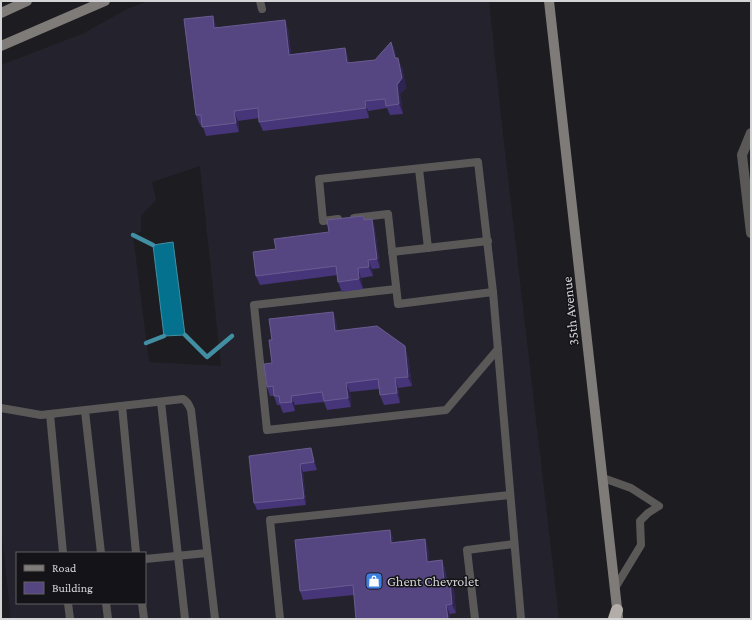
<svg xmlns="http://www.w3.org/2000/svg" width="752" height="620" viewBox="0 0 752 620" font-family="'Crimson Pro',serif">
	<rect width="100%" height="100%" fill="#1d1d21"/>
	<path fill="#24232d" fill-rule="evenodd" d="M 149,1 L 489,1 L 502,126 L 559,619 L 11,619 L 1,526 L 1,65 L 82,34 L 127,9 ZM 200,166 L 221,366 L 149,362 L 133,235 L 141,232 L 141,216 L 156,200 L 152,182 ZM 17,553 L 145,553 L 145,603 L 17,603 Z"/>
	<polygon fill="#04718e" stroke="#428fa4" points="173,242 185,335 164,336 153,245"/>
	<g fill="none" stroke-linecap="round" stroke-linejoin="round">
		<g stroke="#428fa4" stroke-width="4.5">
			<polyline points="133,235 153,245"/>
			<polyline points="185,335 207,357 232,336"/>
			<polyline points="146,343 164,336"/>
		</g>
		<g stroke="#5b5958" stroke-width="8">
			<polyline points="260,1 262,9"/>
			<polyline points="419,169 428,248"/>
			<polyline points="354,218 388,214 398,304 493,292"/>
			<polyline points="338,219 323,221 319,179 478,162 493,292 521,619"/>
			<polyline points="392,252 488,241"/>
			<polyline points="396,289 254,305 267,430 446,410 498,349"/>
			<polyline points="161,402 185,619"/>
			<polyline points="122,406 136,553"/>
			<path d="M 1,408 L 41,415 L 183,399 C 188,402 189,405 191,410 L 215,619"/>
			<polyline points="85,411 101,553"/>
			<polyline points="50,414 63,553"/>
			<polyline points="603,478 631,488 659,506 648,513 640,521 641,545 615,588"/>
			<polyline points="145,559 207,553"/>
			<polyline points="68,603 70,619"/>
			<polyline points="106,603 108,619"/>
			<polyline points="142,603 144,619"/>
			<polyline points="280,619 270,520 510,495"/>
			<polyline points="475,619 467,550 514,544"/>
		</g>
		<polyline stroke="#5b5958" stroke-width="10" points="751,133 742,155 751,233"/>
		<g stroke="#7e7b78" stroke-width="10">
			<polyline points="549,1 618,617"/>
			<polyline points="1,13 27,1"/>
			<polyline points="1,46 105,1"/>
		</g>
		<polyline stroke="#b2ada9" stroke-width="12" points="614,619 617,610"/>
	</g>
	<g fill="#463578">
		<polygon points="285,20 288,29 291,54 345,48 348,57 349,63 375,60 391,42 395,51 396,58 402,67 406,88 400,94 403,114 390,115 387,108 368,111 369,118 263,131 259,122 259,118 238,121 239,132 206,136 202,124 200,125 196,115 216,25 217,28"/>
		<polygon points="363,216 365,220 372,219 375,229 380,268 372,269 373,276 361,278 363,289 342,292 338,282 338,275 260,285 256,276 276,249 329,232"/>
		<polygon points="333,312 336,321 337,331 408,356 412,386 398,388 400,403 384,405 380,395 379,389 350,392 351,407 327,410 324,402 295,405 295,411 283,413 280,405 277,405 274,396 270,396 267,387 272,363 272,340"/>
		<polygon points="249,456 313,456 317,470 303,472 306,505 257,510 254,503"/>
		<polygon points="390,530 393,539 393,542 425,539 428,548 429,561 442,560 445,569 447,581 450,581 454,590 456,613 450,614 354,595 303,600 300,591"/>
	</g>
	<g fill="#2f2451">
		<polygon points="213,16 216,25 218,38 214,28"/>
		<polygon points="285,20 288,29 292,64 289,55"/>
		<polygon points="391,42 395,51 398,68 395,58"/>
		<polygon points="345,48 348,57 350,73 347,63"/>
		<polygon points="398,58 402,67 406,88 400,94 403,114 399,104 397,85"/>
		<polygon points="365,101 368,111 369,118 366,108"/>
		<polygon points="234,111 238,121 239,132 236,123"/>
		<polygon points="372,219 375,229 380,268 377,259"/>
		<polygon points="368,260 372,269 373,276 369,267"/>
		<polygon points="358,268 361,278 363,289 359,279"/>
		<polygon points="333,312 336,321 338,340 335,331"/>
		<polygon points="405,346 408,356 412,386 408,377"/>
		<polygon points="395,378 398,388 400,403 397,393"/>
		<polygon points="346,383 350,392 351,407 348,398"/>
		<polygon points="291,396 295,405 295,411 292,402"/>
		<polygon points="311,448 313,456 317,470 314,462"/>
		<polygon points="300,464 303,472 306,505 304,498"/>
		<polygon points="390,530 393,539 394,552 391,543"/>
		<polygon points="425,539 428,548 430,571 427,562"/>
		<polygon points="442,560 445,569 447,591 444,581"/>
		<polygon points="450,581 454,590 456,613 452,604"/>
		<polygon points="446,605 450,614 450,619 448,619"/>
	</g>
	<g fill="#554682" stroke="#695c90">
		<polygon points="213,16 214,28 285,20 289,55 345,48 347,63 375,60 391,42 395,58 398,58 402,78 397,85 399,104 386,106 385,99 365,101 366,108 259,122 258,108 234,111 236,123 202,127 201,115 196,115 184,19"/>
		<polygon points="363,216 364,220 372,219 377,259 368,260 369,267 358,268 359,279 338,282 336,266 256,276 253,252 276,249 274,239 329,232 327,220"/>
		<polygon points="333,312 335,331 377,326 405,346 408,377 395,378 397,393 380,395 378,379 346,383 348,398 324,401 322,392 291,396 292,402 280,403 279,396 274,396 273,386 267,387 264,364 272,363 269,340 272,340 269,319"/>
		<polygon points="311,448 314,462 300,464 304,498 254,503 249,456"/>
		<polygon points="390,530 391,543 425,539 427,562 442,560 444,581 450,581 452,604 446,605 448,619 356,619 353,585 300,591 295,540"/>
	</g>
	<defs>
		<g id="shop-square" transform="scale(0.9)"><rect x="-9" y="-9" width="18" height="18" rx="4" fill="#3f7fe0" stroke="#141418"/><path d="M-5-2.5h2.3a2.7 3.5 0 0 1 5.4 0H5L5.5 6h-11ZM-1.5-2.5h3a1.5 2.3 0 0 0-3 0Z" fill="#fff"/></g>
	</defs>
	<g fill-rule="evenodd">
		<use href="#shop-square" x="374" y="581"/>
	</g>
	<g text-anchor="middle" stroke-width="3" stroke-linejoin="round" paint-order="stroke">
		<g font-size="14" fill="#d4d4d7" stroke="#141418">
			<text transform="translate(570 311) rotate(-96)" y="5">35th Avenue</text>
		</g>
		<g font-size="14" fill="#d4d4d7" stroke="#141418" text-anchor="start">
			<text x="387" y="586">Ghent Chevrolet</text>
		</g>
	</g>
	<rect width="752" height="620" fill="none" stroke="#d4d4d7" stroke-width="4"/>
	<rect x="16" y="552" width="130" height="52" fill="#141418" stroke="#616164"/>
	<rect x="24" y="565" width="20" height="6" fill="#7e7b78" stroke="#616164"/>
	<text x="52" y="572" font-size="12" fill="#d4d4d7">Road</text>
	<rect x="24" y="582" width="20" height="12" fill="#554682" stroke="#616164"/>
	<text x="52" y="592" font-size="12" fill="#d4d4d7">Building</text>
</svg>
